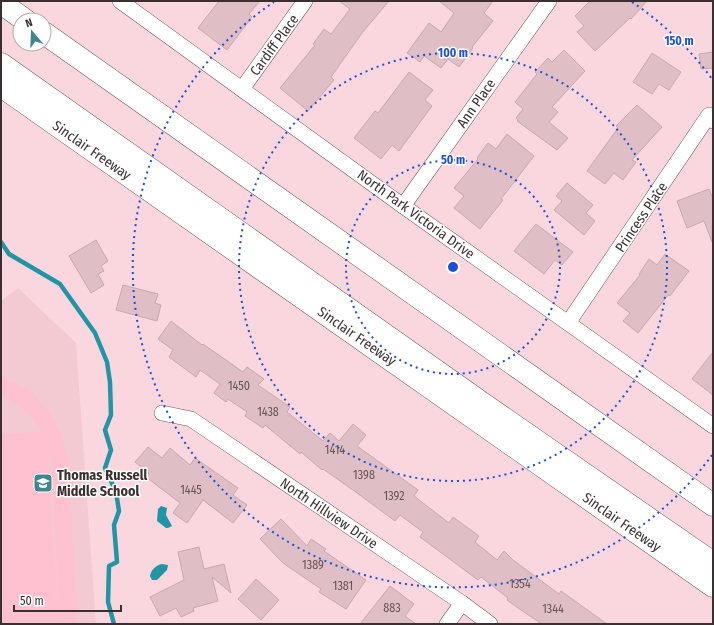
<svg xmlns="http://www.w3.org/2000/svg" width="714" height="625" viewBox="0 0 714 625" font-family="'Fira Sans Condensed',sans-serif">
	<rect width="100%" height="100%" fill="#fad7df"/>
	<polygon fill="#f3c9d2" points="18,288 76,343 96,624 1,624 1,301"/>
	<path fill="#ffc0cf" d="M 1,378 C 7,380 13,382 19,385 C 47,400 61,429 68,459 L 77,624 L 60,624 L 52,464 L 47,446 L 59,624 L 1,624 L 1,434 L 42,432 C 32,412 20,405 1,395 Z"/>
	<g fill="#2195a5">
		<polygon points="161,506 167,508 166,515 172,526 168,528 166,528 157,521 158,509"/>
		<path d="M 162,564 L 168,565 L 167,570 L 157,580 L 152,580 L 150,576 C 151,570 156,565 162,564 Z"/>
	</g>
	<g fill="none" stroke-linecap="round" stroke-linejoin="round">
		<polyline stroke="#2195a5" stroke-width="4.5" points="1,242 9,254 60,284 95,333 107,362 110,382 111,415 105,430 111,450 105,468 116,492 119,511 114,525 117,562 109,566 108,602 114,624"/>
	</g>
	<g fill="#e0bec6" stroke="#c9a8af">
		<polygon points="219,1 260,1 249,14 252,17 227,50 198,28"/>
		<polygon points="339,1 389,1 362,33 331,77 334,80 308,111 280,88 315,45 313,44 324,29 331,34 350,9"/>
		<polygon points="439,1 493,1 484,13 493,21 472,47 473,48 459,67 448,59 441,68 424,56 420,62 407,53 429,23 441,32 454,13"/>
		<polygon points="590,1 647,1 631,19 630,18 595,51 577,32 584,26 575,16"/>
		<polygon points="564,50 585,71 552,107 558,112 549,122 568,138 557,150 517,121 518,120 516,118 523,109 515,102 537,74 535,72 548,58 552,62"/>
		<polygon points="713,52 713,68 701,69 699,54"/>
		<polygon points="652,53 681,72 669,90 659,84 652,94 633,82"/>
		<polygon points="409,72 433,90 425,100 432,106 399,151 392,145 381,159 354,138 375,111 378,113"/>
		<polygon points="637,105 662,127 632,160 636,162 623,180 614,173 605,184 587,171 618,128 616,126"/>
		<polygon points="507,134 534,156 501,199 503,200 480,229 454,208 464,196 454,188 478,159 477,158 488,143 496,149"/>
		<polygon points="567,183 593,205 586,213 595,221 584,235 554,210 562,201 556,196"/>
		<polygon points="709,189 713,199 712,242 704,221 687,228 677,201"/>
		<polygon points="536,224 573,252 562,265 555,260 544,274 514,251"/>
		<polygon points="96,240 108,261 101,266 104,271 98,274 104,285 91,293 69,256"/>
		<polygon points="665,254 689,271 670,296 668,295 638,333 623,321 630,313 617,303 640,275 639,274 649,259 657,265"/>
		<polygon points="123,285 158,294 155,303 161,305 157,321 116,310"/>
		<polygon points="171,321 202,345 203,344 243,372 247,367 264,379 258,385 290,407 287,412 323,441 330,433 339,441 353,424 366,435 357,446 418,490 414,496 449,523 453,517 479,536 475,542 497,560 504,551 513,560 559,594 561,591 607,624 542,624 521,610 507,600 508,598 481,577 478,580 420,537 423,532 400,515 395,521 353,490 323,469 322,470 301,452 300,454 265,425 263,428 245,416 247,412 228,399 226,402 214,393 220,384 200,370 196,377 169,357 173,350 158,339"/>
		<polygon points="713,352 713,395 692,379"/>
		<polygon points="148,447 162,458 170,448 190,465 195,458 238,488 233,495 247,505 233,523 203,500 187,523 173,513 180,503 146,477 149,473 135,462"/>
		<polygon points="281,519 307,546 311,539 326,549 324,551 366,580 346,609 319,592 321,589 283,563 260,539"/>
		<polygon points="199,547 204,569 224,564 231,593 212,577 218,601 193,608 194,611 181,617 176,608 160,616 150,597 184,580 178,552"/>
		<polygon points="256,579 279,600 261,620 238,599"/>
		<polygon points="390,586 414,604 405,616 416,624 360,624"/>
	</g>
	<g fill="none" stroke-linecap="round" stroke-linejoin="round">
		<g stroke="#76585f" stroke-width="16">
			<g id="minor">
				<polyline points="120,1 403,206 713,426"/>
				<polyline points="242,89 305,1"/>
				<polyline points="403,206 549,1"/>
				<polyline points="568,323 709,115 713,121"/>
				<polyline points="162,413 191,419 462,603 490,624"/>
				<polyline points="447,624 462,603"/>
			</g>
		</g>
		<g stroke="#76585f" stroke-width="23">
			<g id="highway">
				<polyline points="1,3 25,20"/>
				<polyline points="44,33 713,505"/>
				<polyline points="1,64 486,406 713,563"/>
				<polyline points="1,86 713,586"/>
			</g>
		</g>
		<use href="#minor" stroke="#fff" stroke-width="15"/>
		<use href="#highway" stroke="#fff" stroke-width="22"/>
	</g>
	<g fill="none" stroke="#1d4ed8" stroke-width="2" stroke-dasharray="2 4">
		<circle cx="453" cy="267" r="107"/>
		<circle cx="453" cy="267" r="214"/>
		<path d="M712 455A320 320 0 1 1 274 2M632 2A320 320 0 0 1 712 79"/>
	</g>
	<defs>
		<g id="school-square" transform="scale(1)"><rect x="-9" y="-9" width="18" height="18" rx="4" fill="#408691" stroke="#fff"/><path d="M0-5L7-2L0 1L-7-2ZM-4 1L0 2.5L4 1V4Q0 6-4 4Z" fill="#fff"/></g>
	</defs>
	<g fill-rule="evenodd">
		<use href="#school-square" x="43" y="483"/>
	</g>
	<g text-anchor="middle" stroke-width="3" stroke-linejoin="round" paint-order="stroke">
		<g font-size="12" fill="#655357">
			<text x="239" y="390">1450</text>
			<text x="268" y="416">1438</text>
			<text x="335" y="454">1414</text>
			<text x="364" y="479">1398</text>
			<text x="191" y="494">1445</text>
			<text x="394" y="500">1392</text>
			<text x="313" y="569">1389</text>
			<text x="520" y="588">1354</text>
			<text x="343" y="590">1381</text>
			<text x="392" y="612">883</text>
			<text x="553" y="613">1344</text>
		</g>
		<g font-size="14" fill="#3c2f32" stroke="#fff">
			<text transform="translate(274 45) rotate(-54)" y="5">Cardiff Place</text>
			<text transform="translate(476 103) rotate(-55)" y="5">Ann Place</text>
			<text transform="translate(92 150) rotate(35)" y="5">Sinclair Freeway</text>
			<text transform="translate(416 214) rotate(36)" y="5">North Park Victoria Drive</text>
			<text transform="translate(641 217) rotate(-56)" y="5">Princess Place</text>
			<text transform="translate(357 336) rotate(35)" y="5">Sinclair Freeway</text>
			<text transform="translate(329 513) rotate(34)" y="5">North Hillview Drive</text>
			<text transform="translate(622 522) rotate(35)" y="5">Sinclair Freeway</text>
		</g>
		<g font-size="14" font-weight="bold" fill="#3c2f32" stroke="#fff" text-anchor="start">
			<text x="57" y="480">Thomas Russell<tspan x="57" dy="16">Middle School</tspan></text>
		</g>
	</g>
	<circle cx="453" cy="267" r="6" fill="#1d4ed8" stroke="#fff" stroke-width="2"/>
	<g font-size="12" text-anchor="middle" font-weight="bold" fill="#1d4ed8" stroke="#fff" stroke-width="3" stroke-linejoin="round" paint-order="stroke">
		<text x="679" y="45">150 m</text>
		<text x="453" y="57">100 m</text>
		<text x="453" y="164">50 m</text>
	</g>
	<rect width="714" height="625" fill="none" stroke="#3c2f32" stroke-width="4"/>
	<g transform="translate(32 32) rotate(341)"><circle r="19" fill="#ffffff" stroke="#b1acad"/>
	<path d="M0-3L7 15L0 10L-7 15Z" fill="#408691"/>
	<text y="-6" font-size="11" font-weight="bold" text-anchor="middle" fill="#3c2f32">N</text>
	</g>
	<path d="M14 605v6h107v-6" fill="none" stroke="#3c2f32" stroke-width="2"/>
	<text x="20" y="605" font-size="12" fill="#3c2f32" stroke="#ffffff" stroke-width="3" paint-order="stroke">50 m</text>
</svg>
